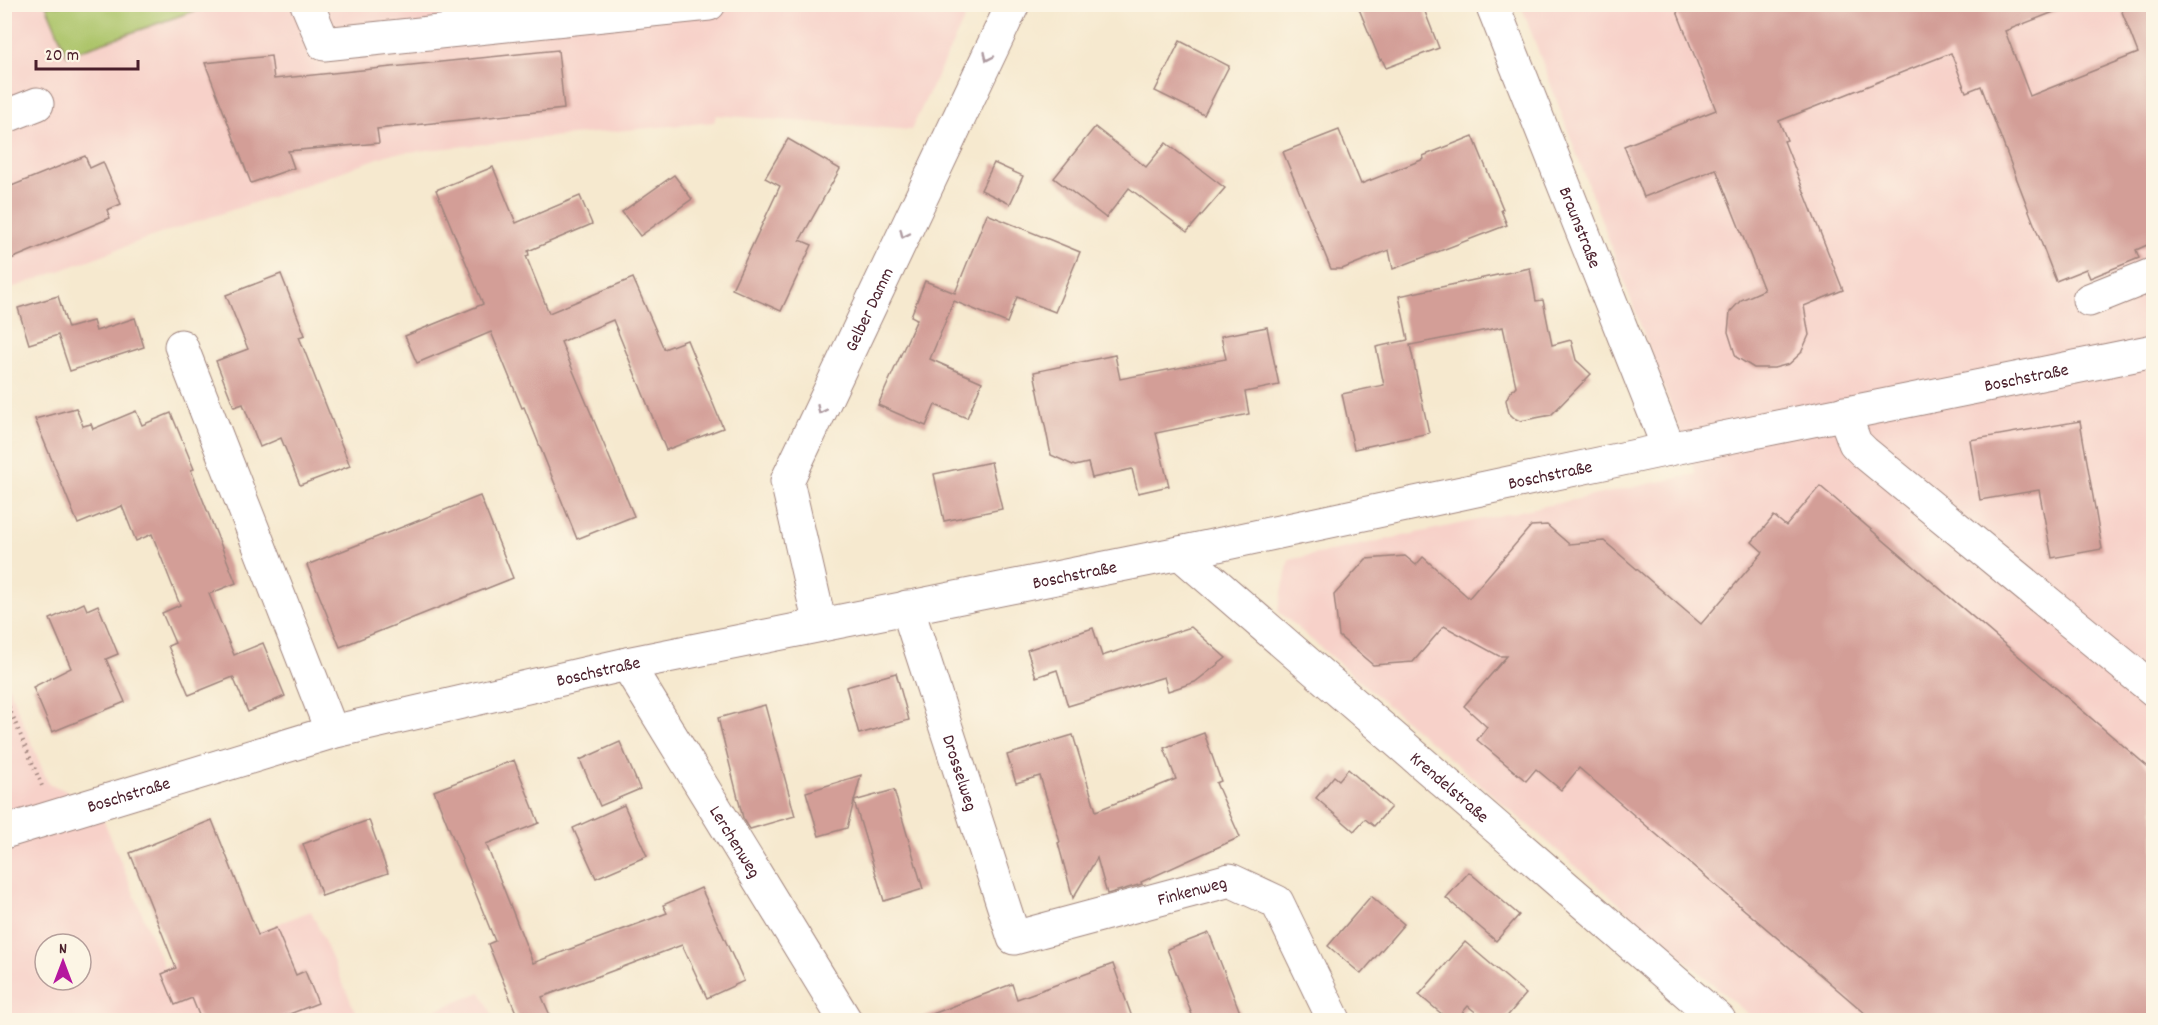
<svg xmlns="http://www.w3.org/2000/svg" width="2158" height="1025" viewBox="0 0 2158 1025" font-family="Dekko,sans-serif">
	<rect width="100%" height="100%" fill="#fcf5e5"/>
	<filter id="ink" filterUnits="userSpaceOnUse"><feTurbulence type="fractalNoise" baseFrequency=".0167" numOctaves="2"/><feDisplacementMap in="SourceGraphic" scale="12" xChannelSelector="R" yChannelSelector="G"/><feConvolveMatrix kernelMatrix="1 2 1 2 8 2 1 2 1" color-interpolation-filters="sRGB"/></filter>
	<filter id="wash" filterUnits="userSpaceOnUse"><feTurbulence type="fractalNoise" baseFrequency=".008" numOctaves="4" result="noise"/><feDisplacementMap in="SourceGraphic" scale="24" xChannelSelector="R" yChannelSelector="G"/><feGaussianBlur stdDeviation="1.35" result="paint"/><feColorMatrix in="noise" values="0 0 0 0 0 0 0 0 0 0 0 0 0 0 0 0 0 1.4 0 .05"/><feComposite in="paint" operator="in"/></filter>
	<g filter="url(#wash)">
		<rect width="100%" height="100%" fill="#f6e9cf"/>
		<g fill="#f7d1c9" fill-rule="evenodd">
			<polygon points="211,4 971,5 911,130 716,115 714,122 550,137 389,154 280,194 148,238 5,291 5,5 46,5 67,55"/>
			<polygon points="1521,5 2153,5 2153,1020 1755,1020 1278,611 1289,560 1696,474"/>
			<path d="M 4,676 L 48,783 L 97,804 L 164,967 L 311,911 L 359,1020 L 5,1020 ZM 45,944 L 81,944 L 81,980 L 45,980 Z"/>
			<polygon points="481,992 495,1020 412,1020"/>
		</g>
		<polygon fill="#acc469" stroke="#7b724a" stroke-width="1.5" points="46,5 211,5 67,55"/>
		<g id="blocks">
			<g fill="#d39e97">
				<polygon points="1357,4 1422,4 1439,48 1386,68 1382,59 1380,60"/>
				<polygon points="1674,4 2068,4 2069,6 2005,31 2030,96 2138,53 2119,4 2154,4 2154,242 2136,250 2139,258 2090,278 2086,269 2056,281 1981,86 1966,92 1951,53 1779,121 1787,140 1784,141 1843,290 1804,306 1809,335 1801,353 1789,364 1774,368 1754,368 1736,357 1728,332 1730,312 1741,300 1764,290 1716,169 1644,197 1624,146 1716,110"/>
				<polygon points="1180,41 1229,66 1204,115 1155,91"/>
				<polygon points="558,50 564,109 377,129 379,143 288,151 294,168 251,183 205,63 271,56 274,79"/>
				<polygon points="1095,127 1146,167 1166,143 1225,188 1187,232 1129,188 1106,218 1054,178"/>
				<polygon points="1339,130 1361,184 1424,159 1423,156 1473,136 1503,209 1501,210 1507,225 1393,269 1389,250 1342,269 1331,269 1283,152"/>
				<polygon points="788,139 840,169 800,240 812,245 781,311 732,289 780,186 765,178"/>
				<polygon points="85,156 90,168 103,162 121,204 107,210 110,218 4,262 4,189"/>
				<polygon points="994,163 1023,176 1010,204 981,190"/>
				<polygon points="493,167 516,223 580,196 592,224 528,251 529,255 526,256 549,313 633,278 664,349 687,340 723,428 666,450 613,320 561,342 634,516 577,539 524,407 522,408 491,332 417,363 405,336 483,304 436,190"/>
				<polygon points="674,175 692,199 640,236 622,212"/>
				<polygon points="987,214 1080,252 1055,312 1017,297 1007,323 954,301 930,359 982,382 967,418 935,405 926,426 878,405 917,319 911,316 925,281 955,293"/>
				<polygon points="1530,268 1536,301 1543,300 1552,345 1571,340 1576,360 1591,374 1551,415 1520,421 1514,418 1509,413 1506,400 1509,394 1516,386 1503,327 1410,345 1429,433 1354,449 1342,394 1384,385 1376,347 1408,340 1399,296"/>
				<polygon points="281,274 305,335 299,337 350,466 300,485 281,438 260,447 243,404 234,407 216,361 248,349 226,295"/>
				<polygon points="58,296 68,328 93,321 96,331 135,318 144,347 70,371 58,335 29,344 18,308"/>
				<polygon points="1267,327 1279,385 1245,392 1249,414 1156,433 1169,486 1138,493 1132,469 1092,478 1088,463 1075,466 1051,455 1034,372 1115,355 1120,379 1226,359 1221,336"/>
				<polygon points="76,408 83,426 91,424 93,429 136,411 142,425 171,413 194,469 191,470 236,583 209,594 234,655 263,643 285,696 248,712 233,677 189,695 168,646 175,643 162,613 180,605 152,534 136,541 122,506 78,524 35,419"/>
				<polygon points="2080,421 2102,549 2052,558 2039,490 1980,500 1970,440"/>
				<polygon points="991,462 1002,509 944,521 934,474"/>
				<polygon points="1820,486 2154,772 2154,1020 1873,1020 1579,768 1561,790 1536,769 1526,781 1477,740 1487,727 1464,706 1507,656 1499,656 1444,626 1413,662 1373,665 1339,636 1334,595 1366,559 1405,556 1416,565 1423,557 1469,598 1531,526 1547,525 1569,544 1604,541 1701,624 1763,552 1752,542 1774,516 1786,526"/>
				<polygon points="480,496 513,578 340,647 307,565"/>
				<polygon points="84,603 87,610 98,605 118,654 106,659 125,702 52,732 33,687 71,668 50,619"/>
				<polygon points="1191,627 1226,658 1195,682 1168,691 1164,677 1068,706 1057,670 1036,677 1027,650 1093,628 1102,656"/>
				<polygon points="896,673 909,720 859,734 846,687"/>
				<polygon points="765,705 795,816 750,829 743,818 718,718"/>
				<polygon points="1204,733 1221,781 1216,783 1240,837 1141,882 1142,884 1107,894 1097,858 1073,898 1058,843 1060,842 1040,776 1016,783 1007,755 1073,735 1096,811 1176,779 1164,748"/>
				<polygon points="620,742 640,789 600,806 580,760"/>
				<polygon points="514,760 539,823 486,844 533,963 667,913 663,905 701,888 744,981 707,998 682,945 542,997 552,1020 519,1020 488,944 495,941 434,791"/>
				<polygon points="1348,769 1391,807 1374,826 1365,819 1354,831 1316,798 1334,776 1339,780"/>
				<polygon points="861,775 847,828 819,836 806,792"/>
				<polygon points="894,790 923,889 884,901 854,801"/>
				<polygon points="624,805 647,856 596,878 573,828"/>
				<polygon points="212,820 258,935 276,928 296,975 305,971 318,1003 274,1020 201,1020 192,998 175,1005 162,974 176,968 130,853"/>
				<polygon points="369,820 388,873 322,896 303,844"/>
				<polygon points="1469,872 1519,915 1496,941 1446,898"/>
				<polygon points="1371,896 1404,924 1361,974 1328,946"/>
				<polygon points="1209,933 1243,1020 1194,1020 1167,949"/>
				<polygon points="1465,942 1526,994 1504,1020 1485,1020 1468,1006 1456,1020 1449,1020 1419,995"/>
				<polygon points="1113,964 1133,1020 923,1020 922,1018 1012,984 1017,999"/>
			</g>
		</g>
	</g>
	<g filter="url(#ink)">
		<use href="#blocks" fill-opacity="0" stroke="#a0847d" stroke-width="1.5"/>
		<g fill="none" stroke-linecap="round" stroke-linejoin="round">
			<g stroke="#a0847d" stroke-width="35">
				<g id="minor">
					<polyline points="307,4 324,44 709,4"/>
					<path id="s1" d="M 1492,4 L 1669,449"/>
					<polyline points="4,117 37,104"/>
					<polyline points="2089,300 2154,274"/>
					<polyline points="181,346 332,732"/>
					<polyline points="1844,413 1855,443 1864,452 2154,690"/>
					<path id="s2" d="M 1180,553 L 1719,1020"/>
					<path id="s3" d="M 907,607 L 1014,938 L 1230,880 L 1277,902 L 1334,1020"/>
					<path id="s4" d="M 820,625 L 787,481 L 1013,4"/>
					<path id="s5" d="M 627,664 L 845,1020"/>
					<path id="s6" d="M 4,832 L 332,732 L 627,664 L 1180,553 L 1669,449 L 2154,351"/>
				</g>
			</g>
			<polyline stroke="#a0847d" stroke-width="4" stroke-dasharray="1.5 4.5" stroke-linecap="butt" points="4,696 42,786"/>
			<use href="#minor" stroke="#fff" stroke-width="33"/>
		</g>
		<defs><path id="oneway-chevron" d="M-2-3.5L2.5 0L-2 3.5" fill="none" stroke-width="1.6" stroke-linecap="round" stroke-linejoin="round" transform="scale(1.5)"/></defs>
		<g stroke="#ae9aa0">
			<use href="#oneway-chevron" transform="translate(988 57) rotate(115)"/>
			<use href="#oneway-chevron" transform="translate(904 234) rotate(115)"/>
			<use href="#oneway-chevron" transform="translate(821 410) rotate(115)"/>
		</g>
	</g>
	<g text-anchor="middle" stroke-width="4.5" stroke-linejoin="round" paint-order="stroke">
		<g font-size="18" fill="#4a1f2b" stroke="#fcf5e5">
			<text dy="6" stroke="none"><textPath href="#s1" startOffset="240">Braunstraße</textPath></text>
			<text dy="6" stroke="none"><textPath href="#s4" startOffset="338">Gelber Damm</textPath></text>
			<text dy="6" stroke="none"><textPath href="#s6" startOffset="2074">Boschstraße</textPath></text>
			<text dy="6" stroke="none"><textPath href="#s6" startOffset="1588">Boschstraße</textPath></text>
			<text dy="6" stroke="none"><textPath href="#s6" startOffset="1102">Boschstraße</textPath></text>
			<text dy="6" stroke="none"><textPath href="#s6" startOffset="616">Boschstraße</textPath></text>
			<text dy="6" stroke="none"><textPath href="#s3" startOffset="174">Drosselweg</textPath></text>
			<text dy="6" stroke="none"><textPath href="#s2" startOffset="357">Krendelstraße</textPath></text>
			<text dy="6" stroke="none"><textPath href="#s6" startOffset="130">Boschstraße</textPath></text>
			<text dy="6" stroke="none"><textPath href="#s5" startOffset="208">Lerchenweg</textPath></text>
			<text dy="6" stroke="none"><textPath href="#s3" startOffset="532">Finkenweg</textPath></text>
		</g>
	</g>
	<rect width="2158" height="1025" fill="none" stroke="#fcf5e5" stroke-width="24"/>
	<g transform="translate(63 962)"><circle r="28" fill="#fcf5e5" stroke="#b59f9b" stroke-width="1.5"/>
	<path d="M0-4.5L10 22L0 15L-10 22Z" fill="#b5179e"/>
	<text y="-9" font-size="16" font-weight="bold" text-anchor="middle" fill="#4a1f2b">N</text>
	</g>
	<path d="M36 60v9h102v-9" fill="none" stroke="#4a1f2b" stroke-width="3"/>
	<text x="45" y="60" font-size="18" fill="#4a1f2b" stroke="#fcf5e5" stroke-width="4.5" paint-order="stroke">20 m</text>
</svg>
